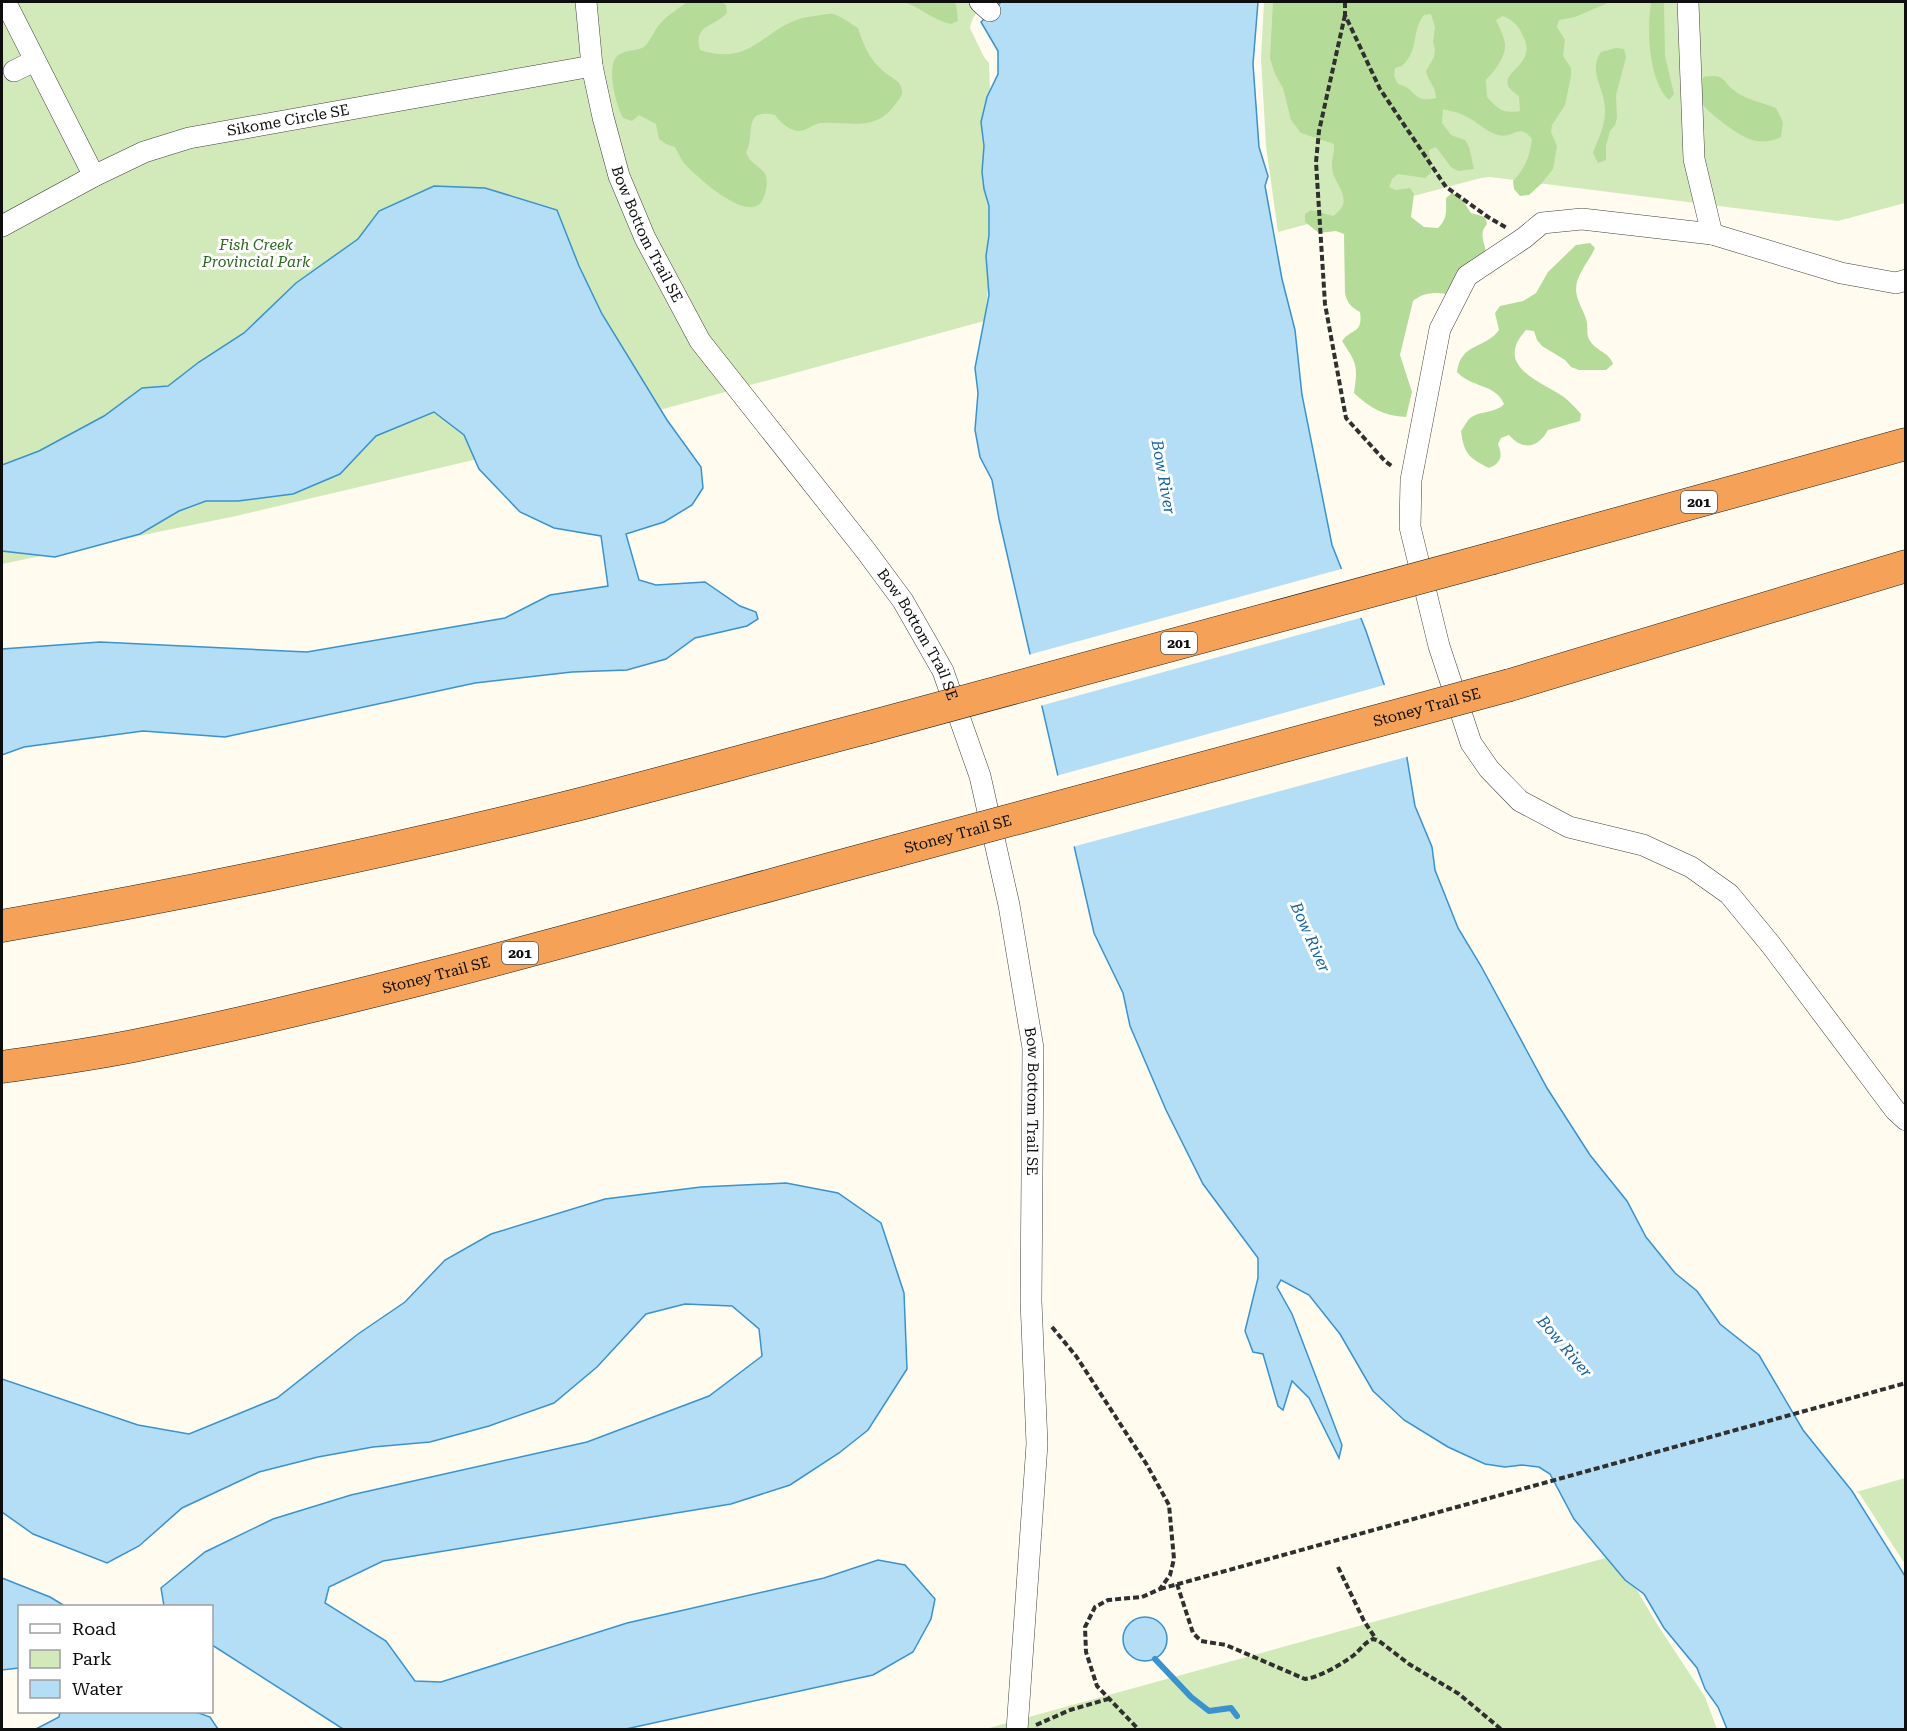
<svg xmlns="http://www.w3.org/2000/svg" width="1907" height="1731" viewBox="0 0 1907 1731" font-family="'Roboto Serif',serif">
	<rect width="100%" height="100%" fill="#fffcef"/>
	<g fill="#d2eab9">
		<path d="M 2,2 L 994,2 C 980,7 973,13 970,28 L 984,57 L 989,63 L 995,238 L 984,321 L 503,453 L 236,516 L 2,564 Z"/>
		<polygon points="1264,2 1905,2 1905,203 1838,221 1490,177 1481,178 1278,232 1266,146 1261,58"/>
		<polygon points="1905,1478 1906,1478 1905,1564 1859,1493 1856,1492"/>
		<polygon points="1616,1555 1657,1624 1705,1697 1717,1729 982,1730"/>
	</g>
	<g fill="#b5db98" fill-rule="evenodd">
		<path d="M 687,2 L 722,2 L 726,5 L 727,13 C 713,28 693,24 700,50 C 756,69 766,20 815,16 C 820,16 828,13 833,14 C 841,16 851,24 858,28 C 863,44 869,59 883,71 C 889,77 900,79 902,90 C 903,96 898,101 894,106 C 874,132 851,121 822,123 C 813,123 807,132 797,131 C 788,129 780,122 775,115 C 741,107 756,136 746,152 C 750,165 762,166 766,176 C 768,182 766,193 763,199 C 750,227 695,175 684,163 C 680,158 678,152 675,147 L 666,144 L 659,139 L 656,124 L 639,115 L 632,121 L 623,118 C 616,105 604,62 620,54 C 628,49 639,52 646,45 C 651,39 654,31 659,25 C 666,16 678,9 687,2 Z"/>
		<path d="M 903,2 L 954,2 L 956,4 L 958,21 L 951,24 C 933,21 920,6 903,2 Z"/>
		<path d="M 1273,2 L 1610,2 L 1575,17 L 1559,20 L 1557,27 L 1565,40 L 1563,56 L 1571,68 L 1571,76 L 1565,105 L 1552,125 L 1551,132 L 1557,146 L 1553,169 L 1541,184 L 1529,195 L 1520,196 L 1514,189 L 1513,181 C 1526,167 1529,158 1532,139 C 1519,122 1514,139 1498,135 C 1486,132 1477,121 1465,116 C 1458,112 1450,111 1443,109 L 1442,123 L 1451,135 L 1465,140 L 1469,147 L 1474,169 L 1458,171 L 1451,167 L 1436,147 L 1429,150 C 1429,158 1432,164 1431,173 L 1425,178 L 1398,174 L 1392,179 L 1389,187 L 1396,190 L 1410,188 L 1414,194 L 1411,217 L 1424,227 L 1438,228 C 1448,219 1446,210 1446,198 L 1452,193 L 1459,195 L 1471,213 L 1485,217 L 1487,224 C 1478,235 1485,241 1486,254 L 1446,294 C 1434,292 1423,293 1413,301 L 1400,355 L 1412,392 L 1406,417 C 1384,416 1370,408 1354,393 C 1358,365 1357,364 1342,341 C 1352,328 1363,334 1360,312 C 1351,307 1347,303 1345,293 L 1344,234 L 1336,231 L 1319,233 L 1305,222 L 1305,214 L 1311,210 L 1333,216 C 1357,199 1333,185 1332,168 C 1331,160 1335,153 1334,144 L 1301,133 L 1291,120 L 1283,88 L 1275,74 L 1270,58 ZM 1431,14 L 1435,27 L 1433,42 L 1435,49 L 1434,57 L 1426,71 C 1428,82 1436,86 1436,98 C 1412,104 1417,88 1398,84 L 1394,76 L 1395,68 L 1402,66 C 1420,49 1411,31 1424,15 ZM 1503,16 C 1513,20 1519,26 1523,36 C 1541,69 1484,74 1519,96 L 1520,111 C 1503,114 1498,109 1487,97 L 1486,80 C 1494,72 1506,57 1505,44 C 1504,36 1499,27 1496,20 Z"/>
		<path d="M 1651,2 L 1664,2 L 1665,56 L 1674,94 L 1669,100 C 1648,80 1647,29 1651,2 Z"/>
		<path d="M 1616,48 L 1624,49 L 1626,57 L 1616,95 L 1617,118 L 1615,125 L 1610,131 L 1606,146 L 1606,160 L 1598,163 L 1593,153 C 1598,139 1605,127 1605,111 C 1606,90 1587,71 1601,52 Z"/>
		<path d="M 1704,77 C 1728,74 1721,82 1736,92 C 1747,100 1764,103 1776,108 L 1783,122 L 1781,137 C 1771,142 1760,143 1749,139 C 1738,135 1710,114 1703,105 C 1699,98 1697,89 1699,82 Z"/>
		<path d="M 1590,243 L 1595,248 C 1588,264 1572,278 1577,296 C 1579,305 1585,313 1587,323 C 1588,329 1586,335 1590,341 C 1596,351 1609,352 1613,364 L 1606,370 L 1579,370 L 1571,367 L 1565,360 L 1542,346 L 1537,340 L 1534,331 L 1526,330 C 1493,366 1540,381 1564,397 C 1570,402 1576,408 1581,414 L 1580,421 L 1548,430 C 1538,448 1523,451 1509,435 L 1501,438 L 1498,444 C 1503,456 1501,463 1489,468 C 1469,458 1464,454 1461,431 C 1463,428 1466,423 1469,419 C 1479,410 1495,414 1504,404 C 1495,383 1471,388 1457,372 C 1461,342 1486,349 1499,330 L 1495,313 L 1500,306 L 1523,301 L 1536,293 L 1548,272 L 1576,245 Z"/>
	</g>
	<g fill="#b4ddf6" stroke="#3a92ce" stroke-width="1.5">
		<polygon points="1001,2 1258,2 1253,64 1259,147 1268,176 1265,186 1282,279 1295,330 1302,395 1332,545 1366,631 1405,746 1415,806 1432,847 1435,870 1458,928 1481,966 1547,1088 1590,1155 1627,1201 1646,1237 1675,1273 1697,1291 1720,1324 1759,1355 1803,1430 1852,1491 1905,1576 1905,1729 1727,1729 1718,1707 1705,1689 1697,1668 1664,1628 1644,1594 1625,1580 1574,1519 1550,1474 1539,1467 1522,1465 1505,1467 1485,1464 1448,1447 1404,1420 1373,1391 1340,1334 1309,1295 1281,1280 1277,1287 1292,1314 1342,1445 1339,1458 1309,1398 1292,1381 1283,1410 1278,1406 1263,1354 1253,1352 1245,1331 1258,1278 1258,1258 1203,1184 1166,1110 1130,1026 1123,993 1094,933 999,519 992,480 980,457 975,430 978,393 975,368 989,295 986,256 989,235 989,206 984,189 982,172 984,146 981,122 987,97 998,74 998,51 981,22"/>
		<polygon points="434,186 485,188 557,210 579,266 602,314 667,420 701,467 703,488 692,505 664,522 626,534 639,580 656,585 705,582 740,606 756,612 758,619 747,626 695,638 666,659 627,670 572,672 475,683 225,737 143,731 24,747 2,755 2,649 100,642 307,652 505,618 550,595 608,586 601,536 554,528 520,512 479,469 464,435 434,412 376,436 340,474 293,494 238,501 206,501 179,511 140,534 55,557 2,551 2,465 39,451 104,416 142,388 168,386 199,362 244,333 296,283 358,239 379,211"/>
		<polygon points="786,1183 838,1193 881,1223 904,1293 907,1369 868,1430 839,1453 790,1485 731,1504 383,1561 329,1587 325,1603 386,1641 415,1681 441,1682 627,1623 824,1578 878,1560 905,1565 935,1599 931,1619 913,1652 873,1675 626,1729 343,1729 212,1645 212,1606 164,1606 161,1588 205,1552 273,1519 351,1495 587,1442 709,1396 762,1356 759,1329 732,1306 685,1304 646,1314 597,1367 554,1403 489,1426 430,1442 373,1447 318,1457 259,1472 182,1508 139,1546 107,1563 33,1534 2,1512 2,1379 138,1425 189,1434 277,1398 358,1334 405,1302 445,1260 491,1234 605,1199 701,1187"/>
		<polygon points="2,1578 50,1597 65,1606 20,1606 19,1668 2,1670"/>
		<circle cx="1145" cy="1639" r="22"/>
		<polygon points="60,1712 196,1712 210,1717 218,1729 36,1729 59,1717"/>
	</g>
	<g fill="#fffcef">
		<polygon points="1345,568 1364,617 1040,706 1028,655"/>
		<polygon points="1388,684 1410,756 1072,847 1056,776"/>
	</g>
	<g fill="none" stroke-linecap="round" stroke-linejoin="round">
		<polyline stroke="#3a92ce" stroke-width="6" points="1155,1659 1191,1697 1209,1711 1231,1708 1237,1716"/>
		<g stroke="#414141" stroke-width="22">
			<g id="minor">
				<path id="s1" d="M 586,2 L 592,66 L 603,117 L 619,176 L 645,238 L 700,341 L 866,551 L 903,601 L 943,671 L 980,776 L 1009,905 L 1033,1048 L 1031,1301 L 1037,1444 L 1017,1730"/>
				<polyline points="980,2 990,11"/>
				<polyline points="1688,2 1694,159 1712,234"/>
				<polyline points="2,7 9,9 94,176"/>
				<polyline points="14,71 34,61"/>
				<path id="s2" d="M 2,226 L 94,176 L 144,152 L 189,138 L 592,66"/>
				<polyline points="1906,280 1896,283 1841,273 1712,234 1582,219 1542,223 1524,238 1467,276 1440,329 1411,480 1410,527 1439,646 1471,743 1489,769 1520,801 1569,827 1643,845 1691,867 1729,894 1771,945 1895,1110 1906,1120"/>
			</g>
		</g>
		<g stroke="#1f1f1f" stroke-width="33">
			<g id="highway">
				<polyline points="1493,558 1906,444"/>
				<polyline points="1510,685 1906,566"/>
				<path d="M 2,926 C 190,893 378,854 564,808 C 665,783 765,754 866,728"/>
				<path id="s3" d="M 2,1067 C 49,1060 96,1054 143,1044 C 396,992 647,918 896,851"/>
			</g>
		</g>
		<g stroke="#303030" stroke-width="4" stroke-dasharray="6 3" stroke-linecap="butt">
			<polyline points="1345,2 1345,15 1380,89 1446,187 1488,217 1507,228"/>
			<polyline points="1345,15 1319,131 1316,162 1325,304 1346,418 1385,461 1393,467"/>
			<polyline points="1052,1327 1076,1356 1147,1465 1169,1505 1174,1559 1170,1575 1160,1589 1142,1597 1108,1600 1095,1607 1085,1627 1086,1652 1097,1686 1139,1730"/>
			<polyline points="1338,1567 1364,1621 1376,1639"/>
			<path d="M 1177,1584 L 1193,1633 L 1201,1641 L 1226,1645 L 1305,1679 C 1320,1677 1342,1664 1354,1655 C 1361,1649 1364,1643 1373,1639 L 1379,1641 L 1409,1664 L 1459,1694 L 1502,1730"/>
			<polyline points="1160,1589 1906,1383"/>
			<polyline points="1036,1725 1070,1710 1108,1699"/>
		</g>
		<use href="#minor" stroke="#fff" stroke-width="21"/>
		<use href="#highway" stroke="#f5a158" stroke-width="32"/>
		<g stroke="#1f1f1f" stroke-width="33" stroke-linecap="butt">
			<g id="highway-bridge">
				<polyline points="866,728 1493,558"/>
				<path id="s4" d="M 896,851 L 1510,685"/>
			</g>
		</g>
		<use href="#highway-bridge" stroke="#f5a158" stroke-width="32"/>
	</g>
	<g text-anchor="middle" stroke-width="6" stroke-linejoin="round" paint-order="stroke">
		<g fill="#fff" stroke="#565656" stroke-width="1.5">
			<rect x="1681" y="491" width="36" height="22" rx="4.5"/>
			<rect x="1161" y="632" width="36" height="22" rx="4.5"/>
			<rect x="502" y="942" width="36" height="22" rx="4.5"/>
		</g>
		<g font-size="14" font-weight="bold" fill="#0e0e0e">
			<text x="1699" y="507">201</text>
			<text x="1179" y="648">201</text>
			<text x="520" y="958">201</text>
		</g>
		<g font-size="15" fill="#0e0e0e" stroke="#fff">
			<text dy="5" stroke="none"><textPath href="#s2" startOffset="308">Sikome Circle SE</textPath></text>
			<text dy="5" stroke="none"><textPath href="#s1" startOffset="242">Bow Bottom Trail SE</textPath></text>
			<text dy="5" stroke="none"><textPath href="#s1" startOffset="728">Bow Bottom Trail SE</textPath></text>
			<text dy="5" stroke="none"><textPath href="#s4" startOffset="550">Stoney Trail SE</textPath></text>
			<text dy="5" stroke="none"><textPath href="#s4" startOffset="64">Stoney Trail SE</textPath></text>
			<text dy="5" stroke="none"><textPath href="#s3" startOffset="444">Stoney Trail SE</textPath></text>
			<text dy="5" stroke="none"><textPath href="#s1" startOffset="1214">Bow Bottom Trail SE</textPath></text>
		</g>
		<g font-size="15" font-style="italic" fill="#2c671e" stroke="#fff">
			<text x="256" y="250">Fish Creek<tspan x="256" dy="17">Provincial Park</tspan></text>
		</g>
		<g font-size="16" font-style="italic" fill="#1663a1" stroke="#fff">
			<text transform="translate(1164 477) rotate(80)" y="6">Bow River</text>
			<text transform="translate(1311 937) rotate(66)" y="6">Bow River</text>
			<text transform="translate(1565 1346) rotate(50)" y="6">Bow River</text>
		</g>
	</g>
	<rect width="1907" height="1731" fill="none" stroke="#0e0e0e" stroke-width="6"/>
	<rect x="18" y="1605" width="195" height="108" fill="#ffffff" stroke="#9f9f9f" stroke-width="1.5"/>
	<rect x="30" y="1624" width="30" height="9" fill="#ffffff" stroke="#9f9f9f" stroke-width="1.5"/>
	<text x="72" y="1635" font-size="18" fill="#0e0e0e">Road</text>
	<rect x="30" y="1650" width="30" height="18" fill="#d2eab9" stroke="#9f9f9f" stroke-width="1.5"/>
	<text x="72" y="1665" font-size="18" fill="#0e0e0e">Park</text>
	<rect x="30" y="1680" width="30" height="18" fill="#b4ddf6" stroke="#9f9f9f" stroke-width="1.5"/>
	<text x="72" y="1695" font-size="18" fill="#0e0e0e">Water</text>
</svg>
